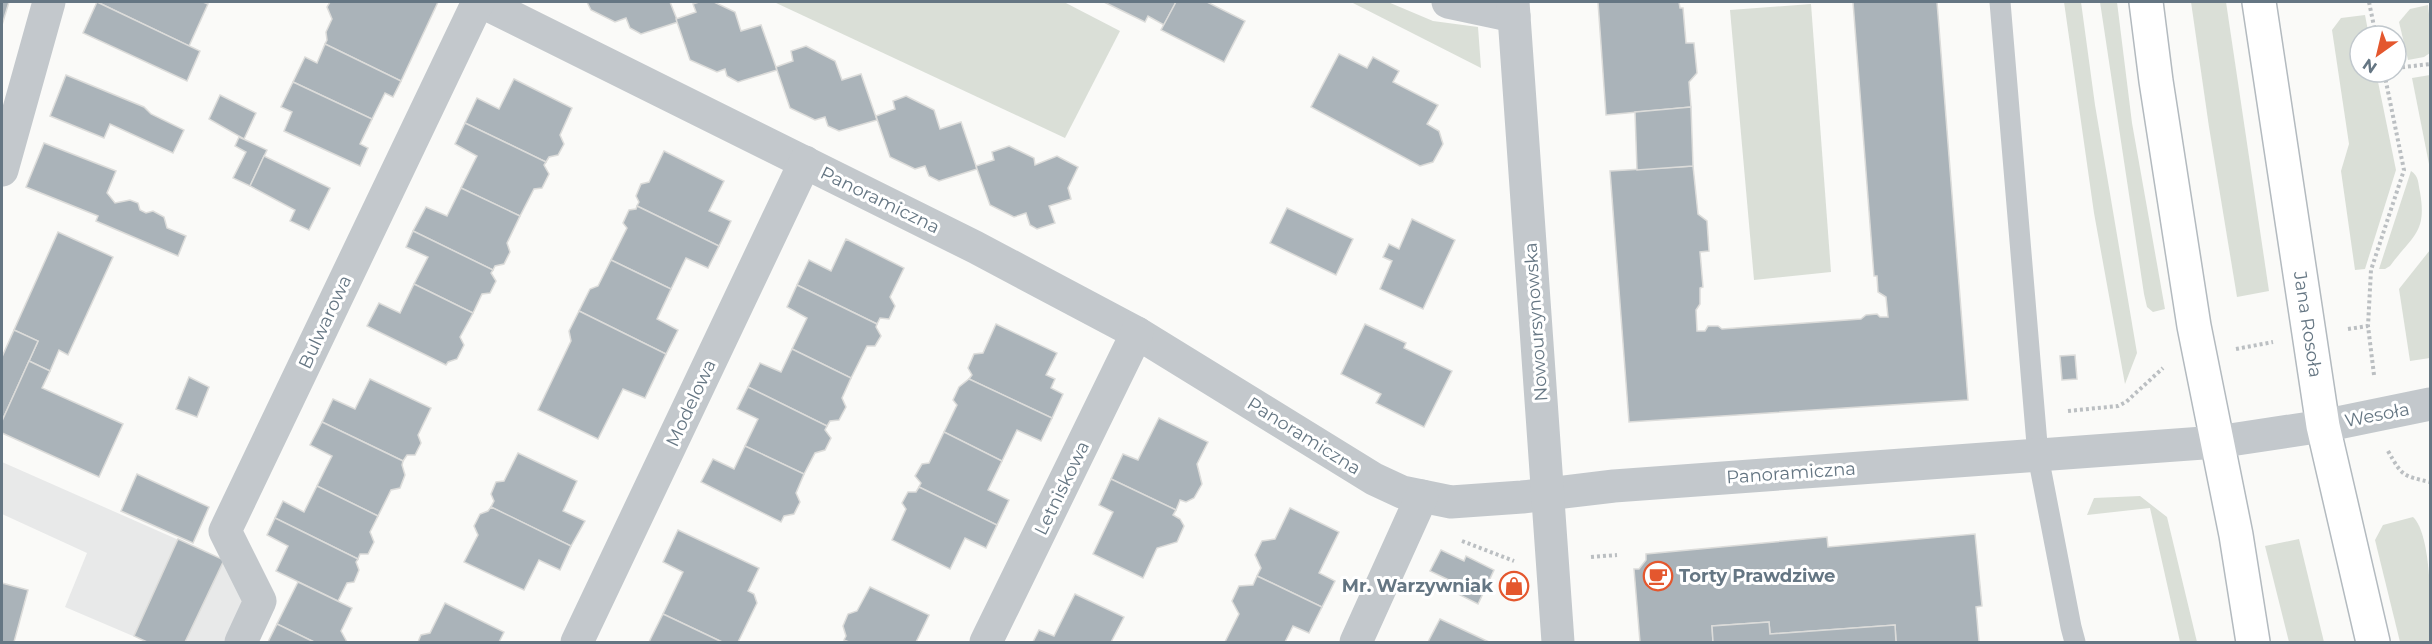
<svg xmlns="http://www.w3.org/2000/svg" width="2432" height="644" viewBox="0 0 2432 644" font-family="Montserrat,sans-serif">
	<rect width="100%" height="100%" fill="#fafaf8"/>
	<polygon fill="#e8e9e9" points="2,462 224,560 245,605 228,642 147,642 65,607 87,553 2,514"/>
	<g fill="#dadfd7">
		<polygon points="774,2 1064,2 1120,31 1065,138"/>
		<polygon points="1351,2 1388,2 1433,21 1478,27 1481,68"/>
		<polygon points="2064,2 2081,2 2095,105 2137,353 2125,384 2094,213"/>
		<polygon points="2100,2 2117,2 2132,123 2165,309 2153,312 2147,307 2144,294"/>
		<polygon points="2191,2 2226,2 2269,291 2237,297 2209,127"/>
		<polygon points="1811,4 1831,272 1754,280 1730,10"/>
		<polygon points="2428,5 2430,23 2430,53 2424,57 2408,60 2399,22 2410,9"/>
		<polygon points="2365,15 2369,36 2360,36 2360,72 2376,72 2396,170 2365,269 2355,270 2341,171 2349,144 2332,30 2341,18"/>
		<polygon points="2430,75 2430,169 2412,78"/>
		<path d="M 2411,171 C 2419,176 2418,183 2420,192 C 2427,233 2413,235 2390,266 L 2385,269 L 2379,269 Z"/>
		<polygon points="2430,250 2430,358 2410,361 2399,289"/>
		<polygon points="2140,496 2167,517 2197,642 2180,642 2150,508 2087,515 2094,498"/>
		<path d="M 2413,517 C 2432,535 2431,612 2430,642 L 2400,642 L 2375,540 L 2383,525 Z"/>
		<polygon points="2299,539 2324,642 2289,642 2265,546"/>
	</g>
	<g fill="#aab3b9" stroke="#dcdcda" stroke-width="1.5">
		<polygon points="2,2 9,2 2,25"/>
		<polygon points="97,2 203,2 208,4 189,46"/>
		<polygon points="97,2 200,51 187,81 83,33"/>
		<polygon points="330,2 438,2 401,81 325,44 327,40 326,32 332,19 327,7"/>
		<polygon points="587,2 670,2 678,22 641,34 630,28 626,18 615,22 591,10"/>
		<polygon points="699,2 714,2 735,12 741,31 761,25 777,70 738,82 727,76 725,69 717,72 690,60 676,19 696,12 693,4"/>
		<polygon points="1104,2 1176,2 1164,25 1148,16 1145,22"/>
		<polygon points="1176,2 1207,2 1245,21 1224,62 1161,30"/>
		<polygon points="1598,2 1679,2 1680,8 1683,8 1686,43 1694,43 1697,73 1689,82 1691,107 1606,115"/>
		<polygon points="1853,2 1937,2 1968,400 1629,422 1610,171 1693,166 1698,214 1707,221 1709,251 1700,252 1703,287 1700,288 1700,304 1696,310 1697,331 1705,331 1708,326 1718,326 1722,329 1861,319 1866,315 1877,314 1880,317 1888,317 1886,297 1878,292 1877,276 1874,276"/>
		<polygon points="325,44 401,81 393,97 385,93 372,119 293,82 305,57 317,63"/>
		<polygon points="806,46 835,61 842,80 861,74 877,120 839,131 828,126 825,117 815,120 790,108 776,67 793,61 791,51"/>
		<polygon points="1339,54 1367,68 1373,57 1399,71 1393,82 1438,105 1427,124 1439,131 1443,144 1433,162 1420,166 1311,107"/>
		<polygon points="66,75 144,107 151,114 184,130 173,153 110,124 104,138 50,116"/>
		<polygon points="514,79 572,108 560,135 564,144 558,155 549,157 546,162 465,123 477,98 499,109"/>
		<polygon points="293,82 372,119 360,144 368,148 360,166 284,131 292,112 281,107"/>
		<polygon points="220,95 256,113 244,139 209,119"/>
		<polygon points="906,96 934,110 940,129 961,122 977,169 939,181 929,176 925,166 915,169 890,157 876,116 895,109 893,101"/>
		<polygon points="1691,107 1693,166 1637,170 1635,112"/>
		<polygon points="465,123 546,162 544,165 549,174 542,188 534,189 520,216 461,188 477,156 455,144"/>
		<polygon points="239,137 267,150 250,186 233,178 246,152 235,146"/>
		<polygon points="44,143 116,171 107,193 115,203 130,200 138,203 140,210 146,213 153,211 164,217 167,228 186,236 178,256 96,221 98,216 26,187"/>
		<polygon points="1009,146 1034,158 1035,165 1057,156 1078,167 1068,188 1071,199 1049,206 1055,223 1037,229 1030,225 1026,213 1014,217 990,205 976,166 994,160 992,152"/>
		<polygon points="664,151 724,181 709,211 731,221 719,246 637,206 639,202 636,196 641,184 649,182"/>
		<polygon points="264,156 330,188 309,230 290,221 295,210 250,186"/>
		<polygon points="461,188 520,216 507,243 510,252 504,264 495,266 493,270 413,231 426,207 447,216"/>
		<polygon points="637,206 719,246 708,268 686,258 671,289 611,260 627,228 623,223 629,210 636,209"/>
		<polygon points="1287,208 1353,239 1336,275 1270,243"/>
		<polygon points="1412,219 1455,240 1423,309 1380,289 1392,261 1383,257 1389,244 1399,249"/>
		<polygon points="413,231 493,270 491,273 496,281 490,293 482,294 473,313 414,284 428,257 406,247"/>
		<polygon points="58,232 113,257 68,355 59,350 50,371 29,361 38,341 14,330"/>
		<polygon points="846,239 904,268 890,297 895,306 889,319 880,318 877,324 797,285 809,260 831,271"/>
		<polygon points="611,260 671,289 657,319 678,330 666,354 579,311 590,289 598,286"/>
		<polygon points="414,284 473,313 460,337 464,345 457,359 448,362 446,365 367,326 379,303 400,313"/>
		<polygon points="797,285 877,324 876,327 881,336 875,346 867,346 851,378 792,349 807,318 787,307"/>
		<polygon points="579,311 666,354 645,398 623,389 598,439 538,410 571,341 569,331"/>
		<polygon points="996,324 1057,353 1046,375 1055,379 1051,388 1063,394 1052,418 969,379 972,375 968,368 974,354 983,353"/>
		<polygon points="1365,324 1406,343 1404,348 1452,371 1424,427 1376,403 1381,394 1341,374"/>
		<polygon points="14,330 38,341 2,421 2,357"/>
		<polygon points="792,349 851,378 842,398 846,407 839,420 830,421 827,426 748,387 760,363 781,372"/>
		<polygon points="2075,355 2077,379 2062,380 2060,356"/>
		<polygon points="29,361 50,371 42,388 123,424 99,477 2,433 2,421"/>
		<polygon points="189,377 209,387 197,417 176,409"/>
		<polygon points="370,379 431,408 418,435 421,443 415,455 407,455 403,461 322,422 333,399 355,409"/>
		<polygon points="969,379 1052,418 1041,441 1017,430 1002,461 944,432 957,405 953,400 959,387"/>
		<polygon points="748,387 827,426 825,430 831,438 825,450 815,453 804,474 745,446 758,419 737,409"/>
		<polygon points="1159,418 1208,442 1197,464 1202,484 1194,498 1186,502 1180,500 1176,510 1111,479 1123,454 1138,460"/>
		<polygon points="322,422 403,461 402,465 405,475 400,488 391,490 378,516 317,486 332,456 310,445"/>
		<polygon points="944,432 1002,461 988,490 1009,500 997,525 919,487 921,483 915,476 922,464 929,463"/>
		<polygon points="745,446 804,474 796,493 800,502 794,514 784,516 781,522 701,482 713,459 734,469"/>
		<polygon points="518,453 577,481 563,511 585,521 571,546 491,507 494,501 491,494 496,482 504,481"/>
		<polygon points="137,474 209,507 193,543 121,511"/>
		<polygon points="1111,479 1176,510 1173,515 1180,519 1184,526 1177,542 1157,548 1143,578 1093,554 1113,512 1099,505"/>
		<polygon points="317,486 378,516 370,532 374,542 368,554 360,554 358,559 275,518 283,501 304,512"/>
		<polygon points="919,487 997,525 986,548 965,538 950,569 892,540 906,509 902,503 908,492 916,492"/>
		<polygon points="491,507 571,546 560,570 539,560 524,590 464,562 478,535 474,526 480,514 488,511"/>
		<polygon points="1290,508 1339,532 1319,573 1335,581 1322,607 1257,576 1261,568 1255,555 1262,541 1275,539"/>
		<polygon points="275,518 358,559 356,562 359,570 354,582 347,583 338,601 276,571 288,546 267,535"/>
		<polygon points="678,530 759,568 748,591 754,594 757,603 738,642 722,642 663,614 683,572 663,562"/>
		<polygon points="1975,534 1982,606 1976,607 1979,642 1896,642 1895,625 1770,634 1769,622 1712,626 1713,642 1640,642 1634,569 1639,569 1646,560 1646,554 1827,537 1828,547"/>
		<polygon points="178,539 224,560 185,642 147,642 134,636"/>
		<polygon points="1441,550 1464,561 1466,556 1494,570 1478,604 1450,590 1453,582 1430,571"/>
		<polygon points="1257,576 1322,607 1309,633 1293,626 1285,642 1225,642 1239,614 1232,601 1239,586 1253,585"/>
		<polygon points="298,582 352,608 341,631 347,642 314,642 277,624"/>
		<polygon points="2,583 28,590 14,642 2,642"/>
		<polygon points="870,587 929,615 916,642 849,642 844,640 846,636 843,626 848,614 857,611"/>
		<polygon points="1075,594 1124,617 1111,642 1033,642 1039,630 1054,636"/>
		<polygon points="445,603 504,632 499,642 418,642 421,635 430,633"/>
		<polygon points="663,614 722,642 649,642"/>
		<polygon points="1440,619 1489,642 1428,642"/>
		<polygon points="1769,622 1770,634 1895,625 1896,642 1713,642 1712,626"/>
		<polygon points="277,624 314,642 268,642"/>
	</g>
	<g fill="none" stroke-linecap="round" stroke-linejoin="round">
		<g stroke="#b3babf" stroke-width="36">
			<g id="secondary">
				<polyline points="2146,2 2156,81 2194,326 2236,535 2253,642"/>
				<path id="s1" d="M 2259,2 L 2323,426 L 2373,642"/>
			</g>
		</g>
		<g stroke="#bbbfc2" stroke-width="4" stroke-dasharray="3 3" stroke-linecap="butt">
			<polyline points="2369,2 2376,36"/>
			<polyline points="2396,68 2430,64"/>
			<polyline points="2348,329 2368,326"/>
			<polyline points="2236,349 2273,342"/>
			<polyline points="2374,375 2368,326 2371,270 2404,170 2384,72"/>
			<polyline points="2068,411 2118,406 2126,402 2163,368"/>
			<path d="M 2388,451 C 2402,476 2403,476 2430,482"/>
			<polyline points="1462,541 1514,561"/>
			<polyline points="1591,557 1617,555"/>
		</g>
		<polyline stroke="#c3c8cc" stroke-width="21" points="2000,2 2038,456 2071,627 2075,642"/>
		<g stroke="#c3c8cc" stroke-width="33">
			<polyline points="482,2 975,247 1137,333 1374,479 1402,492 1451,502 1522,497 1614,486 2217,442 2323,426 2430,404"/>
			<polyline points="1448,2 1514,16"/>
			<polyline points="1513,2 1558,642"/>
			<polyline points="2,170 49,2"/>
			<polyline points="241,642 260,601 225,531 478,2"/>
			<polyline points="577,642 805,162"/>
			<polyline points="986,642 1137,333"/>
			<polyline points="1356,642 1422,496"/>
		</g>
		<use href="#secondary" stroke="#fff" stroke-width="33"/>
	</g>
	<defs>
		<g id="cafe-ring" transform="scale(1.5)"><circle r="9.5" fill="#fff" stroke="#e4572e" stroke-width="1.5"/><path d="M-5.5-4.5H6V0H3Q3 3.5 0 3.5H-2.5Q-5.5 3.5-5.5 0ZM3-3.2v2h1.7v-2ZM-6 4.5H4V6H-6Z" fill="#e4572e"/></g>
		<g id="shop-ring" transform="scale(1.5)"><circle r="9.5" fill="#fff" stroke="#e4572e" stroke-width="1.5"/><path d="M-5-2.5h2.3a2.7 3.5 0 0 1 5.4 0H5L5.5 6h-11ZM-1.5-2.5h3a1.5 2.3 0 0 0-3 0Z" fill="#e4572e"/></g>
	</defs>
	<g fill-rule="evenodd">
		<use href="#cafe-ring" x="1658" y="576"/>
		<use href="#shop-ring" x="1514" y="586"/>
	</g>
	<g text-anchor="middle" stroke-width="6" stroke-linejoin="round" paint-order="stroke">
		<g font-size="18" fill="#657683" stroke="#fff">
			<text transform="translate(880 200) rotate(26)" y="6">Panoramiczna</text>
			<text transform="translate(325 322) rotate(-65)" y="6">Bulwarowa</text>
			<text transform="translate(1536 322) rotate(-94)" y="6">Nowoursynowska</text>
			<text dy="6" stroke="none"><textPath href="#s1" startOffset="326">Jana Rosoła</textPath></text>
			<text transform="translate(691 403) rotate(-65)" y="6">Modelowa</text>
			<text transform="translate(2377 415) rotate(-11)" y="6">Wesoła</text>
			<text transform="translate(1304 436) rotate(32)" y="6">Panoramiczna</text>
			<text transform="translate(1791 473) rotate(-4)" y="6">Panoramiczna</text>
			<text transform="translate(1062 488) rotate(-64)" y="6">Letniskowa</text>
		</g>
		<g font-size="18" font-weight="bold" fill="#657683" stroke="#fff" text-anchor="start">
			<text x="1679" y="582">Torty Prawdziwe</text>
			<text x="1493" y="592" text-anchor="end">Mr. Warzywniak</text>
		</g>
	</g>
	<rect width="2432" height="644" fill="none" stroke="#657683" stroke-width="6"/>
	<g transform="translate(2378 54) rotate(214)"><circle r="28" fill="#ffffff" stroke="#c1c8cd" stroke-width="1.5"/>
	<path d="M0-4.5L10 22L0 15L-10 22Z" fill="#e4572e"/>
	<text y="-9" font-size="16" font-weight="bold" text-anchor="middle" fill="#657683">N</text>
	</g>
</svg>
